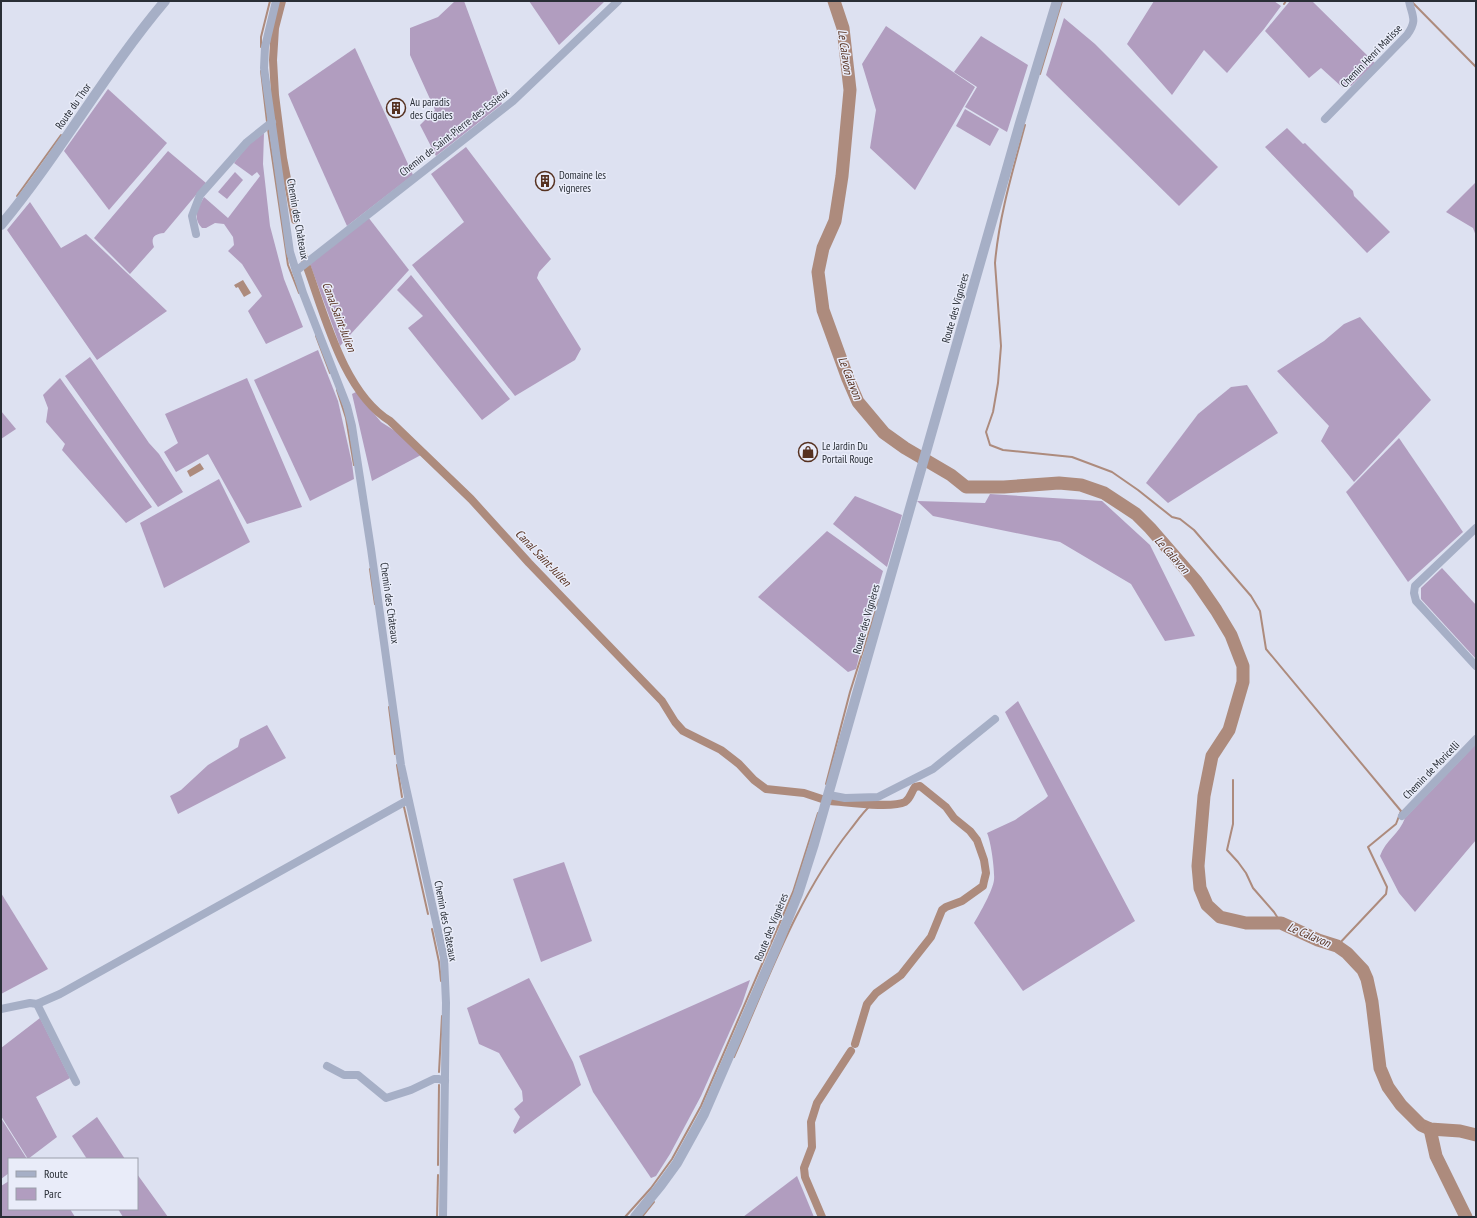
<svg xmlns="http://www.w3.org/2000/svg" width="1477" height="1218" viewBox="0 0 1477 1218" font-family="'PT Sans Narrow',sans-serif">
	<rect width="100%" height="100%" fill="#dde1f1"/>
	<g fill="#b19dbf">
		<polygon points="455,1 464,1 502,104 436,156 420,125 435,110 410,55 410,28 438,17"/>
		<polygon points="529,1 605,1 559,45"/>
		<polygon points="1154,1 1274,1 1281,6 1264,29 1227,73 1204,50 1172,95 1127,44"/>
		<polygon points="1290,1 1312,1 1375,63 1351,86 1349,85 1343,88 1321,68 1309,78 1265,31"/>
		<polygon points="1064,18 1095,44 1218,167 1179,206 1046,75"/>
		<polygon points="886,26 975,87 915,190 870,148 876,110 862,64"/>
		<polygon points="981,36 1028,65 1007,132 965,107 977,87 954,72"/>
		<polygon points="355,48 413,175 347,226 288,94"/>
		<polygon points="108,89 167,143 109,210 64,151"/>
		<polygon points="965,109 999,129 990,146 956,126"/>
		<polygon points="1287,128 1303,144 1305,143 1353,191 1354,196 1390,232 1367,253 1265,147"/>
		<path d="M 264,133 L 263,164 L 270,226 L 284,279 L 303,327 L 266,344 L 248,311 L 262,296 L 242,264 L 228,251 L 234,245 L 233,237 L 224,224 L 215,223 L 206,228 L 202,228 C 192,217 198,208 204,197 L 228,218 L 260,176 L 257,172 L 252,176 L 234,163 L 248,145 Z"/>
		<polygon points="466,147 551,259 539,272 537,278 581,349 575,360 515,396 412,265 464,222 431,174"/>
		<path d="M 168,151 L 206,183 L 164,233 C 155,234 150,237 154,247 L 130,274 L 94,238 Z"/>
		<polygon points="235,172 243,180 227,199 218,192"/>
		<polygon points="1476,182 1476,236 1473,228 1446,212"/>
		<polygon points="30,202 61,248 86,234 167,311 97,360 7,230"/>
		<polygon points="368,217 409,270 340,346 310,264"/>
		<polygon points="411,275 510,399 482,420 408,328 423,316 397,290"/>
		<polygon points="1360,317 1431,400 1354,482 1321,441 1329,426 1277,371 1324,341 1344,324"/>
		<polygon points="318,350 338,401 352,463 354,479 310,501 254,380"/>
		<polygon points="90,357 149,443 159,454 183,492 158,507 65,376"/>
		<polygon points="60,378 152,507 126,523 62,450 65,444 46,422 48,408 43,395"/>
		<polygon points="247,378 302,507 247,524 208,454 176,472 164,452 178,443 165,414"/>
		<polygon points="1247,385 1278,433 1168,503 1146,483 1198,414 1231,387"/>
		<polygon points="356,392 381,422 403,436 421,455 372,481 352,394"/>
		<polygon points="1,411 16,429 1,439"/>
		<polygon points="1399,438 1463,532 1408,582 1346,492"/>
		<polygon points="219,479 250,542 164,588 140,523"/>
		<polygon points="990,494 1102,501 1150,545 1195,636 1165,641 1131,584 1060,542 933,516 917,501 985,503"/>
		<polygon points="855,496 902,515 887,567 833,524"/>
		<polygon points="827,531 883,571 866,628 856,669 848,672 758,597"/>
		<polygon points="1442,568 1476,605 1476,659 1421,599 1421,588"/>
		<path d="M 1018,701 L 1135,921 L 1023,991 L 974,923 C 980,913 993,890 994,880 C 995,871 991,841 987,833 L 1015,820 L 1045,799 L 1048,796 L 1005,712 Z"/>
		<polygon points="267,725 286,758 178,814 170,796 181,790 208,765 238,747 240,739"/>
		<path d="M 1476,744 L 1476,840 L 1415,912 L 1399,893 L 1380,856 C 1385,841 1400,833 1405,818 Z"/>
		<polygon points="564,862 592,941 541,962 513,879"/>
		<polygon points="1,893 48,969 1,994"/>
		<polygon points="529,978 573,1062 581,1085 515,1134 513,1131 520,1117 514,1109 523,1101 522,1091 499,1053 479,1044 467,1008"/>
		<polygon points="750,980 742,1004 701,1096 670,1154 656,1176 651,1178 593,1092 579,1056"/>
		<polygon points="40,1018 70,1078 36,1097 57,1137 28,1159 1,1116 1,1048"/>
		<polygon points="97,1117 125,1159 87,1159 72,1136"/>
		<polygon points="1,1118 27,1159 9,1159 9,1173 1,1179"/>
		<polygon points="137,1174 168,1217 123,1217 118,1209 137,1209"/>
		<polygon points="797,1176 814,1217 743,1217"/>
		<polygon points="9,1181 9,1209 70,1209 75,1217 1,1217 1,1186"/>
	</g>
	<g fill="#ad8b7d">
		<polygon points="243,280 251,293 244,297 238,287 236,288 234,285"/>
		<polygon points="200,463 204,469 190,477 187,471"/>
	</g>
	<g fill="none" stroke-linecap="round" stroke-linejoin="round">
		<g stroke="#ad8b7d" stroke-width="2">
			<polyline points="1412,2 1476,67"/>
			<polyline points="1284,4 1286,1"/>
			<polyline points="261,47 261,37 270,1"/>
			<polyline points="261,71 267,122"/>
			<polyline points="1040,74 1062,1"/>
			<path d="M 1025,125 C 1013,170 999,216 995,263 L 1001,346 L 998,383 L 993,412 L 986,432 L 990,445 L 1003,450 L 1072,457 L 1112,472 L 1138,490 L 1172,517 L 1180,519 L 1194,530 L 1251,596 L 1260,611 L 1266,649 L 1401,811 L 1396,824 L 1368,847 L 1387,887 L 1386,894 L 1337,946"/>
			<polyline points="268,129 288,265 299,293"/>
			<polyline points="17,196 61,135"/>
			<polyline points="316,336 330,373"/>
			<polyline points="337,390 346,418 354,465"/>
			<polyline points="370,569 375,604"/>
			<polyline points="389,707 395,754"/>
			<polyline points="397,765 402,797"/>
			<polyline points="1233,780 1233,824 1227,850 1238,862 1246,873 1253,888 1274,912 1281,923"/>
			<polyline points="826,784 850,692 879,600"/>
			<polyline points="404,807 428,914"/>
			<polyline points="432,929 439,962 441,981"/>
			<path d="M 734,1057 C 768,980 797,897 850,830 C 857,821 863,812 871,805"/>
			<polyline points="439,1072 442,1016"/>
			<polyline points="438,1165 439,1085"/>
			<polyline points="437,1217 438,1175"/>
			<polyline points="625,1217 651,1188 672,1159 701,1106 793,892 818,813"/>
			<polyline points="642,1217 654,1202"/>
		</g>
		<g stroke="#ad8b7d" stroke-width="8">
			<polyline points="282,1 275,28 273,60 275,95 283,158 295,220"/>
			<polyline points="303,254 305,261"/>
			<path d="M 307,267 C 325,316 344,393 390,421 L 471,499 L 529,563 L 662,701 L 675,722 L 683,731 L 721,750 L 739,764 L 754,780 L 766,789 L 804,793 L 822,799"/>
			<path d="M 830,801 C 846,802 891,809 905,802 C 911,798 911,792 915,787 L 920,786 L 946,807 L 954,818 L 970,831 L 977,840 L 984,860 L 986,873 L 984,881 L 983,886 L 962,901 L 946,907 L 942,910 L 931,937 L 901,975 L 876,993 L 867,1004 L 855,1044"/>
			<polyline points="822,1217 805,1177 804,1168 812,1147 811,1122 817,1103 851,1051"/>
		</g>
		<g stroke="#ad8b7d" stroke-width="13">
			<polyline points="834,1 843,28 850,90 842,176 835,221 823,248 818,272 823,310 848,379 858,402 884,433 905,448 951,475 966,487 1004,487 1059,483 1081,485 1104,493 1136,514 1150,528 1196,581 1216,610 1231,635 1243,666 1243,682 1229,730 1212,756 1204,796 1198,866 1200,888 1207,905 1220,917 1246,923 1281,923 1318,940 1337,946 1347,953 1363,970 1367,979 1372,1002 1380,1068 1388,1087 1401,1105 1421,1125 1430,1129 1460,1131 1476,1135"/>
			<polyline points="1430,1129 1436,1156 1466,1217"/>
		</g>
		<g stroke="#a6afc6" stroke-width="8">
			<polyline points="276,1 265,47 264,68 290,252 303,293 347,406 352,426 371,549 401,765 444,958 446,1003 443,1217"/>
			<path d="M 1325,119 L 1407,35 C 1418,20 1412,16 1409,1"/>
			<polyline points="196,234 192,216 200,195 247,142 272,122"/>
			<polyline points="296,271 513,101 618,1"/>
			<polyline points="1476,528 1415,586 1414,593 1416,601 1476,666"/>
			<polyline points="829,795 845,798 878,797 933,769 995,719"/>
			<polyline points="1402,816 1476,739"/>
			<polyline points="37,1004 76,1082"/>
			<polyline points="1,1009 30,1003 37,1004 60,994 408,800"/>
			<polyline points="327,1066 344,1075 358,1075 386,1098 411,1090 434,1079 439,1079 445,1081"/>
		</g>
		<g stroke="#a6afc6" stroke-width="10">
			<path d="M 1,225 C 60,154 105,72 165,1"/>
			<polyline points="635,1217 661,1185 677,1163 704,1114 779,941 798,894 814,844 1020,123 1057,1"/>
		</g>
	</g>
	<defs>
		<g id="building-ring" transform="scale(1)"><circle r="9.5" fill="#e9ecf9" stroke="#563120" stroke-width="1.5"/><path d="M-4-6H4V6H1V3H-1V6H-4ZM-2.5-4.3h1.7v1.8h-1.7ZM.8-4.3h1.7v1.8H.8ZM-2.5-1h1.7V.8h-1.7ZM.8-1h1.7V.8H.8Z" fill="#563120"/></g>
		<g id="shop-ring" transform="scale(1)"><circle r="9.5" fill="#e9ecf9" stroke="#563120" stroke-width="1.5"/><path d="M-5-2.5h2.3a2.7 3.5 0 0 1 5.4 0H5L5.5 6h-11ZM-1.5-2.5h3a1.5 2.3 0 0 0-3 0Z" fill="#563120"/></g>
	</defs>
	<g fill-rule="evenodd">
		<use href="#building-ring" x="396" y="108"/>
		<use href="#building-ring" x="545" y="181"/>
		<use href="#shop-ring" x="808" y="452"/>
	</g>
	<g text-anchor="middle" stroke-width="3" stroke-linejoin="round" paint-order="stroke">
		<g font-size="11" fill="#292e36" stroke="#e9ecf9">
			<text transform="translate(1371 56) rotate(-46)" y="4">Chemin Henri Matisse</text>
			<text transform="translate(73 106) rotate(-55)" y="4">Route du Thor</text>
			<text transform="translate(454 132) rotate(-38)" y="4">Chemin de Saint-Pierre-des-Essieux</text>
			<text transform="translate(298 219) rotate(80)" y="4">Chemin des Châteaux</text>
			<text transform="translate(955 308) rotate(-74)" y="4">Route des Vignères</text>
			<text transform="translate(390 603) rotate(82)" y="4">Chemin des Châteaux</text>
			<text transform="translate(866 619) rotate(-74)" y="4">Route des Vignères</text>
			<text transform="translate(1431 770) rotate(-46)" y="4">Chemin de Moricelli</text>
			<text transform="translate(446 921) rotate(79)" y="4">Chemin des Châteaux</text>
			<text transform="translate(771 927) rotate(-68)" y="4">Route des Vignères</text>
		</g>
		<g font-size="11" fill="#292e36" stroke="#e9ecf9" text-anchor="start">
			<text x="410" y="106">Au paradis<tspan x="410" dy="13">des Cigales</tspan></text>
			<text x="559" y="179">Domaine les<tspan x="559" dy="13">vigneres</tspan></text>
			<text x="822" y="450">Le Jardin Du<tspan x="822" dy="13">Portail Rouge</tspan></text>
		</g>
		<g font-size="12" font-style="italic" fill="#563120" stroke="#e9ecf9">
			<text transform="translate(845 52) rotate(82)" y="4">Le Calavon</text>
			<text transform="translate(339 317) rotate(69)" y="4">Canal Saint-Julien</text>
			<text transform="translate(850 378) rotate(68)" y="4">Le Calavon</text>
			<text transform="translate(1172 555) rotate(48)" y="4">Le Calavon</text>
			<text transform="translate(543 558) rotate(46)" y="4">Canal Saint-Julien</text>
			<text transform="translate(1309 935) rotate(23)" y="4">Le Calavon</text>
		</g>
	</g>
	<rect width="1477" height="1218" fill="none" stroke="#292e36" stroke-width="4"/>
	<rect x="8" y="1158" width="130" height="52" fill="#e9ecf9" stroke="#9ca0ab"/>
	<rect x="16" y="1171" width="20" height="6" fill="#a6afc6" stroke="#9ca0ab"/>
	<text x="44" y="1178" font-size="12" fill="#292e36">Route</text>
	<rect x="16" y="1188" width="20" height="12" fill="#b19dbf" stroke="#9ca0ab"/>
	<text x="44" y="1198" font-size="12" fill="#292e36">Parc</text>
</svg>
